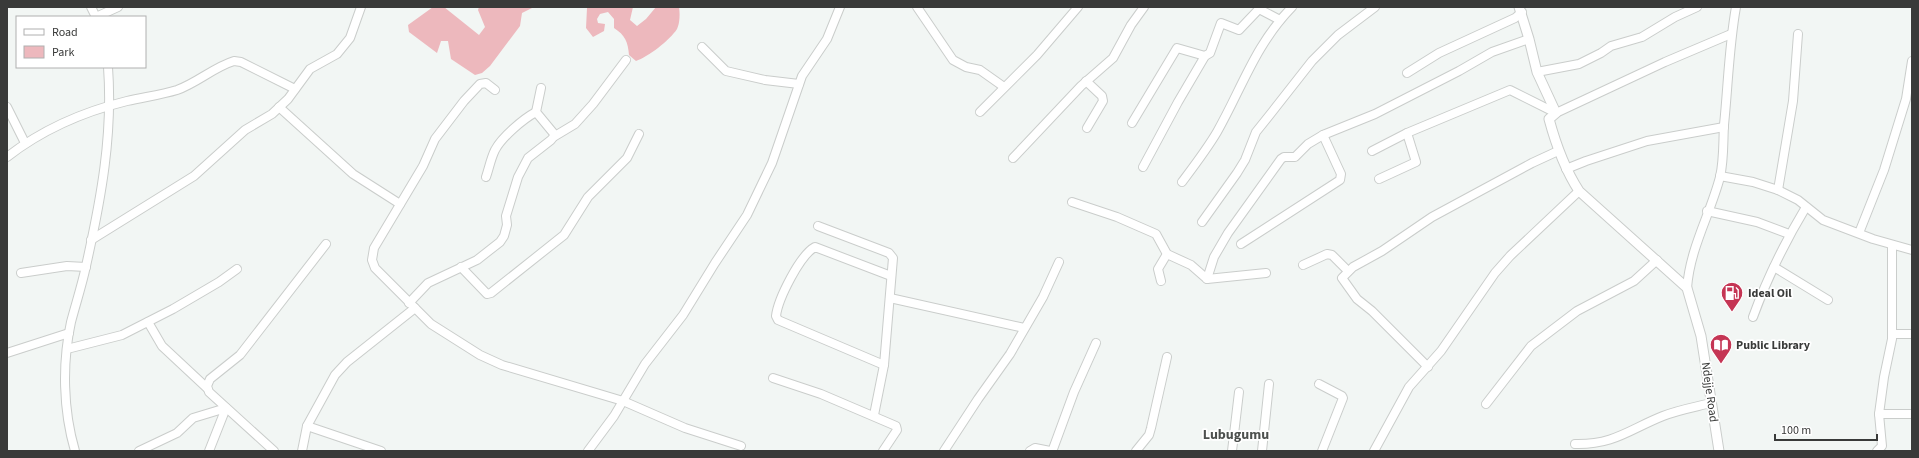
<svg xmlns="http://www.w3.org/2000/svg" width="1919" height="458" viewBox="0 0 1919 458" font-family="'Source Sans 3',sans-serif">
	<rect width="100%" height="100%" fill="#f2f6f4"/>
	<g fill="#edb8bd">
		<polygon points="433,7 444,7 479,35 485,27 478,10 479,7 534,7 522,13 520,26 490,66 482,73 475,75 451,59 448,41 441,41 437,53 409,32 408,25"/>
		<path d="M 585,7 L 633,7 L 630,20 L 637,26 L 646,19 L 656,7 L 679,7 C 680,13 680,23 677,29 C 670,40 648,57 636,61 L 629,55 C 628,42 625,35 614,28 L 614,19 L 608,12 L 600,14 L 597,19 L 598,23 L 605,24 L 604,31 L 593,37 L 586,28 L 587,8 Z"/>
	</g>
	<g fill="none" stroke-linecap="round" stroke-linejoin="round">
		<g stroke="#cacdcb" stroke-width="10">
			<g id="minor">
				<polyline points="91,7 96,17"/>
				<polyline points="917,7 953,60 966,67 980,70 1004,87"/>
				<polyline points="96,17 118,7"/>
				<polyline points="702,47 726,71 765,80 799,84"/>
				<polyline points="1537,72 1579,64 1601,53 1611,46 1642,37 1675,17 1697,7"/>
				<polyline points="1407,73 1439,53 1515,18 1522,12"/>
				<polyline points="1086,81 1102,96 1103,101 1087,128"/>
				<polyline points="495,90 486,83 480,84 464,101 435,139 423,166 374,248 372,260 375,268 431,324 480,355 502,365 623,401 685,428 741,446"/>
				<polyline points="7,107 25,143"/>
				<polyline points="279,107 353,174 400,204"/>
				<polyline points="980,112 1037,55 1078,7"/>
				<polyline points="1132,123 1177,48 1205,56"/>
				<polyline points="555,136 575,124 593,104 626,60"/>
				<polyline points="1372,151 1407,133 1510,90 1556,113 1665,62 1731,34"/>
				<path d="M 7,157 C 43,129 82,112 127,101 C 144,97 161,95 177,90 C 197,83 214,67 234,61 L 241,62 L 295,89"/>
				<polyline points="1013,158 1081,86 1113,58 1131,25 1144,7"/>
				<polyline points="1143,167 1178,102 1205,56 1210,53 1221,23 1239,30 1259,9 1280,20"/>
				<polyline points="1566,169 1586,161 1647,141 1724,127"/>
				<polyline points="1720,176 1753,182 1778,190 1798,200 1823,220 1873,239 1912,250"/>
				<path d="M 486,177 C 489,168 491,158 495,150 C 502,137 523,119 536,112"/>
				<polyline points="1379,179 1416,162 1407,133"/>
				<path d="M 1182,182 C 1194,166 1207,149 1217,132 C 1242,88 1255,45 1292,7"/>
				<polyline points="1778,190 1793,101 1798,34"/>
				<polyline points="1072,202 1117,217 1156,234 1167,254 1191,265 1207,279 1266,273"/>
				<polyline points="1707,211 1757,222 1789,234"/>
				<polyline points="1202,222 1237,173 1245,160 1256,132 1272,112 1312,61 1338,35 1375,7"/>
				<polyline points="818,226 889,253 893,258 884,365 874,415"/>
				<polyline points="1859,233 1884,170 1906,99 1912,61"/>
				<polyline points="91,240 194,176 245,130 272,114 288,99 310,69 337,54 350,38 361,7"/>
				<polyline points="1241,244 1340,180 1341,174 1323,135"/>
				<polyline points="1303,265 1327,254 1332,255 1348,271"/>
				<polyline points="461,267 487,294 491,293 564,235 588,197 627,158 639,134"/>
				<polyline points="1774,267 1828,300"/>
				<polyline points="21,273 67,266 86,267"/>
				<polyline points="1207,279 1214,257 1228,233 1281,159 1284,157 1295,157 1308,144 1323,135 1375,114 1459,71 1492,52 1529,39"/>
				<polyline points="1161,281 1158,269 1167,254"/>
				<path d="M 1687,288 C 1690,248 1710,215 1720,177 C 1724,160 1723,142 1724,125 C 1728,86 1729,46 1736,7"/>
				<polyline points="890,298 1024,328"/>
				<polyline points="409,303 428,283 477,260 500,242 504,236 507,225 506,216 518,177 528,158 551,140 555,135 536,112 541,88"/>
				<path d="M 1753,317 C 1767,278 1785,242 1806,207"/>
				<polyline points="148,322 162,346 207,388"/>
				<polyline points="1892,334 1912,334"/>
				<polyline points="67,349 122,335 173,309 219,282 237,269"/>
				<polyline points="7,353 69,333"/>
				<path d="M 884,365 L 778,320 L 776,316 C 778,299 800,255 815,247 L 891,276"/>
				<polyline points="1428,367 1372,311 1357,299 1342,278 1353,267 1382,251 1432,217 1532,163 1558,151"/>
				<polyline points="773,378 821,394 896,426 897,430 883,451"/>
				<polyline points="1319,384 1342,396 1343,398 1322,451"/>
				<polyline points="1486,404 1531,346 1577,311 1634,281 1657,260"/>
				<polyline points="1879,414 1912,414"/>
				<polyline points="307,426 381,451"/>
				<path d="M 1575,444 C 1614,445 1630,429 1663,416 C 1678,410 1695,407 1711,403"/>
				<path d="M 75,451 C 63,410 62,363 71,322 C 76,303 82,285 86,266 C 101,199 113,135 108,67"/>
				<polyline points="139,451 177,433 193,418 226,408"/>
				<polyline points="209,451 226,408"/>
				<polyline points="274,451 209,392 207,386 210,379 240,355 326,244"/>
				<polyline points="302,451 307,426 335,375 347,362 415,308"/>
				<polyline points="588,451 614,416 645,364 683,315 715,263 747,215 772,163 802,76 827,39 840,7"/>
				<polyline points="944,451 978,399 1010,354 1043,297 1059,262"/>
				<polyline points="1030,451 1035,448 1050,451 1053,449 1074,392 1096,343"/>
				<polyline points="1136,451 1149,435 1151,428 1167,357"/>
				<polyline points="1232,451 1239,392"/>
				<polyline points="1262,451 1269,384"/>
				<polyline points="1374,451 1409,387 1441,351 1495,273 1510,256 1579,191"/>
				<polyline points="1877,451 1882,446 1879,414 1884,377 1892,339 1892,245"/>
			</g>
		</g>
		<g stroke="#cacdcb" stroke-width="11">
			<path id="tertiary" d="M 1519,7 L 1529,39 L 1537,72 L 1556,113 L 1549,119 C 1556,145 1564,168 1579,191 L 1687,288 L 1701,336 L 1719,451"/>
		</g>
		<use href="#minor" stroke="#fff" stroke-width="8"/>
		<use href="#tertiary" stroke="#fff" stroke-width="9"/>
	</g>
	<defs>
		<g id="fuel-pin" transform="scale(1.15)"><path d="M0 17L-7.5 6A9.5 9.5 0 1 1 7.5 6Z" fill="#c53554" stroke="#fff"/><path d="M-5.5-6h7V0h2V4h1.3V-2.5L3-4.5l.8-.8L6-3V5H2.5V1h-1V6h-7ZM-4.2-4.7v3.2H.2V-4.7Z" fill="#fff"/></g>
		<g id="library-pin" transform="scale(1.15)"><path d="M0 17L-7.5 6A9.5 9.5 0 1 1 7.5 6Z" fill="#c53554" stroke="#fff"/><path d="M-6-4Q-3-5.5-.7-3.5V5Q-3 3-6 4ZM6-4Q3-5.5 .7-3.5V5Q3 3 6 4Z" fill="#fff"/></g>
	</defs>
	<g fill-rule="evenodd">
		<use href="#fuel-pin" x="1732" y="293"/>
		<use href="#library-pin" x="1721" y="345"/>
	</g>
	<g text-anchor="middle" stroke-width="3.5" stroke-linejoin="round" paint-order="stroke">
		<g font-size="12" font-weight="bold" fill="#393a39" stroke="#fff" text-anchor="start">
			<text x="1748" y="297">Ideal Oil</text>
			<text x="1736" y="349">Public Library</text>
		</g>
		<g font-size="12" fill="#393a39" stroke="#fff">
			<text transform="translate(1710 392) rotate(82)" y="4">Ndejje Road</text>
		</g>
		<g font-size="14" font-weight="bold" fill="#4e514f" stroke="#fff">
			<text x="1236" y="439">Lubugumu</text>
		</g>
	</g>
	<rect width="1919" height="458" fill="none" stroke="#393a39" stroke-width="16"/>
	<rect x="16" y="16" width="130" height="52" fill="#ffffff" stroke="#b0b0b0"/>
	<rect x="24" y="29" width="20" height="6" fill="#ffffff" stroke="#b0b0b0"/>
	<text x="52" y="36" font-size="12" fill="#393a39">Road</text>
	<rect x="24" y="46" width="20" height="12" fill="#edb8bd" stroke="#b0b0b0"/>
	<text x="52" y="56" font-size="12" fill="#393a39">Park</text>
	<path d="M1775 434v6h102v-6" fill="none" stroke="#393a39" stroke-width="2"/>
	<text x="1781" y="434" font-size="12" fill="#393a39" stroke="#ffffff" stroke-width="3" paint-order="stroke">100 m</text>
</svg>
